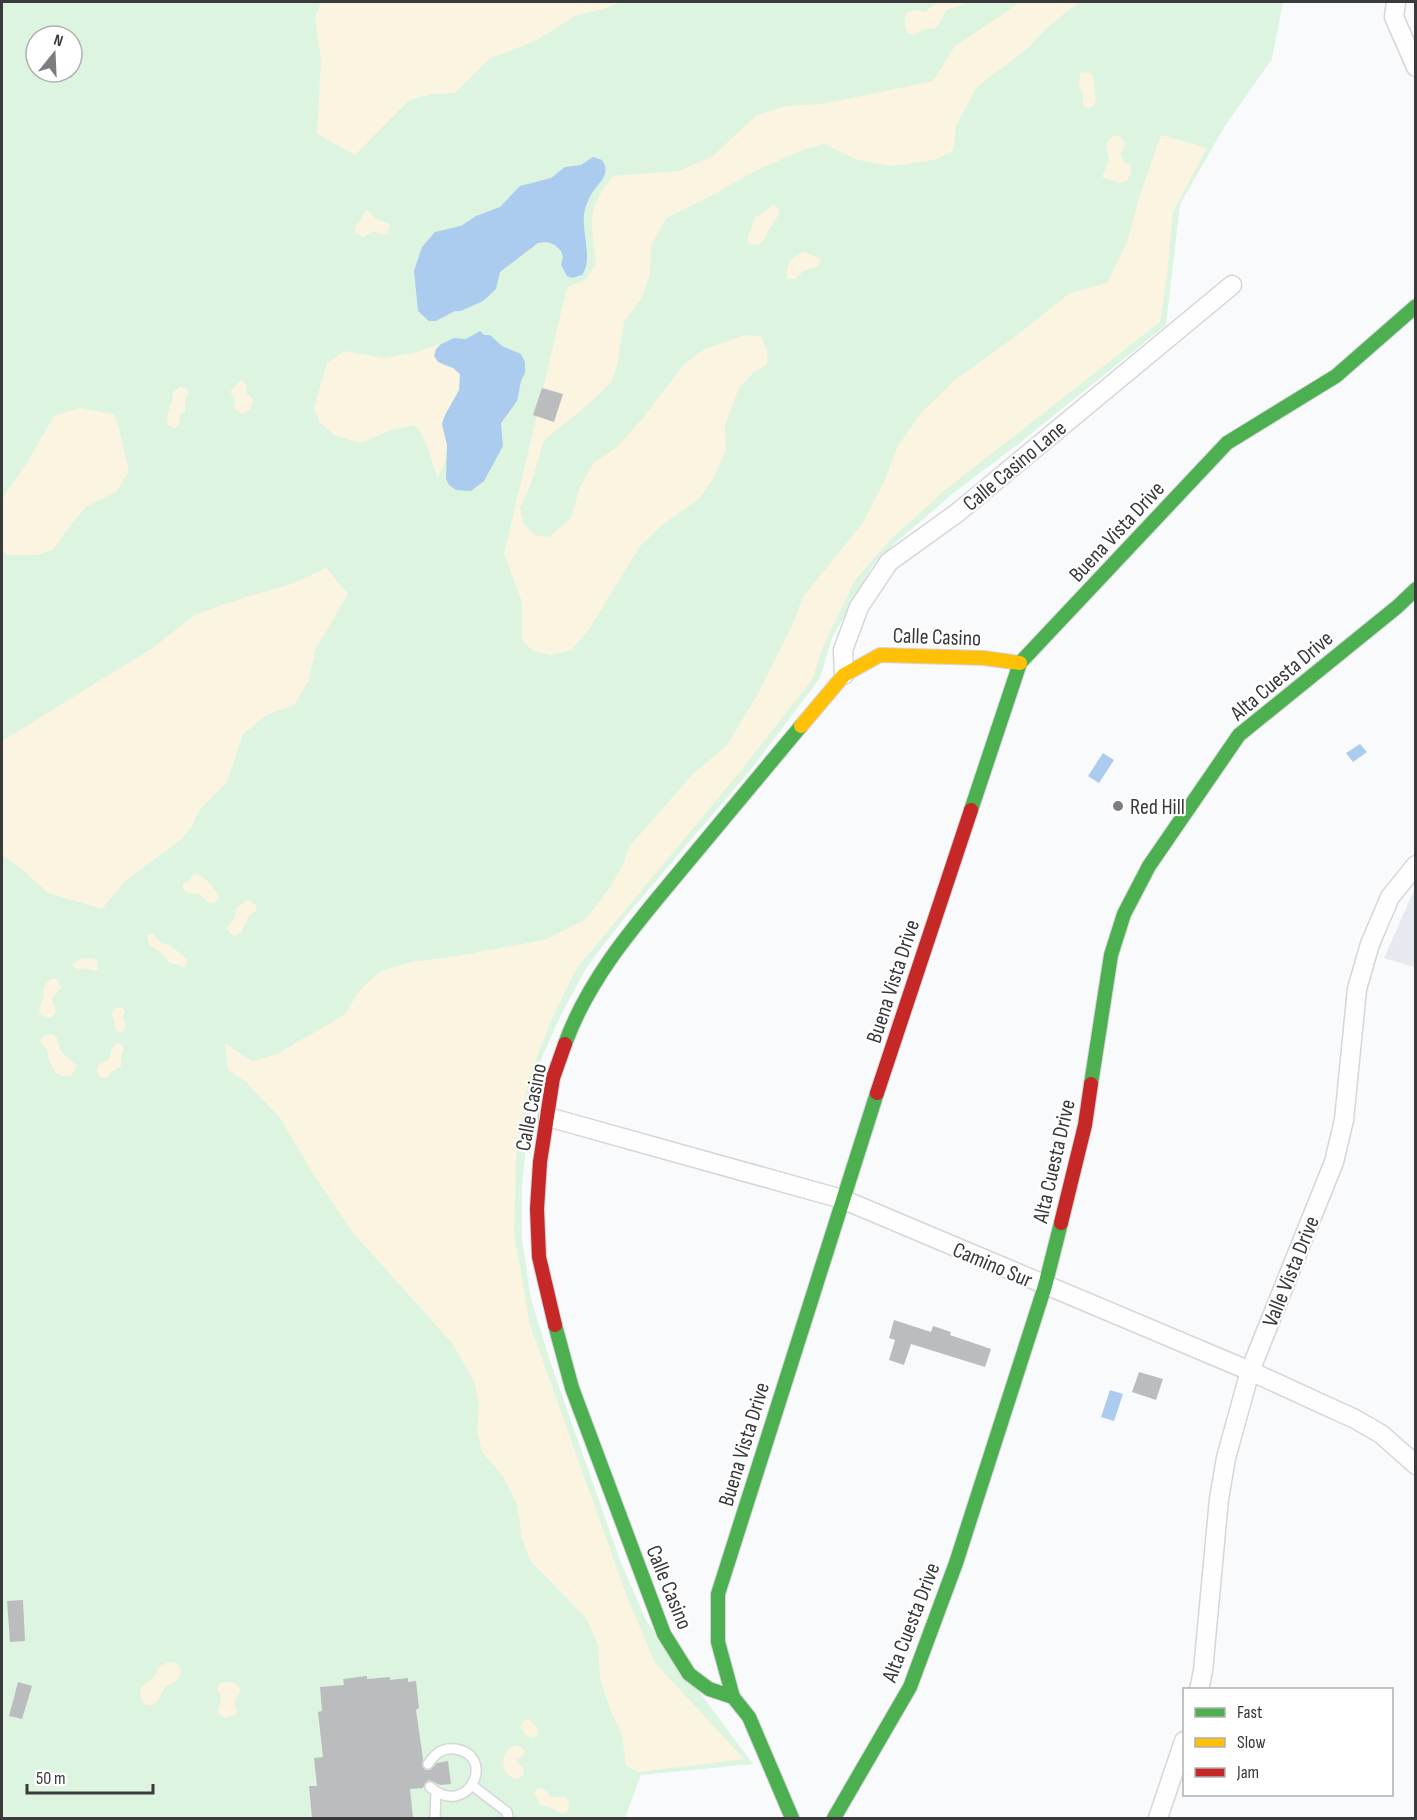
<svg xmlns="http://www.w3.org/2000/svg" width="1417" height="1820" viewBox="0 0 1417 1820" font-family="'Sofia Sans Condensed',sans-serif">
	<rect width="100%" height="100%" fill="#f9fafc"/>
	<polygon fill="#e6eaf0" points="1415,888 1415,967 1384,958"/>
	<path fill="#ddf4e1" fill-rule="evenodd" d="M 2,2 L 1283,2 L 1272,59 L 1225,126 L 1180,204 L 1166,325 L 1017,445 L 956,491 L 893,545 L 873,565 L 832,638 L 820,678 L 753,767 L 622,921 L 586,968 L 560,1017 L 542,1057 L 532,1091 L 522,1186 L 522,1239 L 531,1299 L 551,1364 L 621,1563 L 647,1622 L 753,1764 L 641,1775 L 625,1818 L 2,1818 ZM 36,36 L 72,36 L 72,72 L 36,72 Z"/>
	<g fill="#faf4e1">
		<polygon points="321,2 621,2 607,8 575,16 537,40 489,59 455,93 432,94 409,100 355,155 317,134 321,60 315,17"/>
		<polygon points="938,2 965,2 963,5 946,10 939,24 935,29 926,29 914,35 907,33 904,20 906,13 915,10 925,12"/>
		<path d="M 1019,2 L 1079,2 L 1049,26 L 1028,48 L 977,87 L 956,125 L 953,151 L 934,160 L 892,166 L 858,160 L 824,144 L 803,150 L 757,170 L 718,192 L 666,218 L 651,246 L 650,274 L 642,298 L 624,322 L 618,362 L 611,383 L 584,408 L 544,440 L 531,484 L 520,508 L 523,523 L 535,535 L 549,537 L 571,518 L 580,487 L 594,462 L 616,448 L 643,418 L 684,364 L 705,349 L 744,335 L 761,336 L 768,354 L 766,365 L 753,373 L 739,388 L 725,425 L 726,450 L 714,477 L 700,498 L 661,526 L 640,546 L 588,631 L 571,650 L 551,655 L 533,651 L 522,640 L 522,602 L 504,554 L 567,287 L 585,280 L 596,264 C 591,221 585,212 613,176 L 678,171 L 713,156 L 756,116 L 785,106 L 821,104 L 852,98 L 933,81 L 955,46 L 999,17 Z"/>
		<polygon points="1088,72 1093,75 1096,99 1094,106 1088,108 1083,106 1083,94 1079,86 1080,73"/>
		<path d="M 1117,135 C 1127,140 1126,145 1121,153 L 1123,161 L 1130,165 L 1131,173 L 1127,180 L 1120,183 L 1102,177 L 1109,160 L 1106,144 L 1110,138 Z"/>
		<polygon points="1161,135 1207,148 1173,212 1167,276 1160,322 945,490 890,540 855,580 822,649 812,680 734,779 577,968 551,1021 530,1075 517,1141 514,1232 530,1325 626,1594 655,1663 744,1759 639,1772 626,1766 622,1735 611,1712 600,1678 598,1644 586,1618 530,1561 522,1538 517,1504 503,1476 482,1452 477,1430 479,1405 474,1381 452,1343 354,1234 314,1175 280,1118 246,1082 228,1070 225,1043 252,1061 277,1054 344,1015 360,990 381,971 412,962 451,957 544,940 586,919 611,886 624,862 629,847 692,775 727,745 759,692 791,628 803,597 862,524 884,482 898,446 921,413 956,379 1012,339 1070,293 1107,283 1127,243 1138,201"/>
		<path d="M 774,205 L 779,209 C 779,218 774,221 770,228 C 764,237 764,248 749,244 L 747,240 L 755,217 L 764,213 L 771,206 Z"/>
		<polygon points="367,210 377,220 388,223 390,226 387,234 383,235 373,231 363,237 355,232 356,225 362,220 363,214"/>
		<path d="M 804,252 L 821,259 L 818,266 L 803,271 L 796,279 L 787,279 C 785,265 792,256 804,252 Z"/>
		<path d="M 459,338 L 445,366 L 454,368 L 460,374 L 459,390 L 442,424 L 447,445 L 445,463 L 438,477 C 430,460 427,436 414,425 L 388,431 L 361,443 L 336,436 L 320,423 L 314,408 L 327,363 L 344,351 L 384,358 L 413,353 Z"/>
		<polygon points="241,380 246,384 246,395 249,395 253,401 250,410 242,414 234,408 235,399 230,392"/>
		<path d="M 180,387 L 187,389 L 188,394 L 185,402 L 185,412 L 180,415 L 180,423 L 175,428 L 168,425 C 165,411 174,403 173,392 Z"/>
		<polygon points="79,408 113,414 118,425 129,472 116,492 86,507 69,527 53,550 36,555 7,555 2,549 2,499 28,461 54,416"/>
		<polygon points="326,568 348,594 315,650 309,680 294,705 267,715 243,734 227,782 200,809 191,828 181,840 125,881 102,909 48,893 23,870 2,855 2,741 151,649 196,614 243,598 292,584"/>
		<path d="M 194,873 C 203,875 216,888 219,897 L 214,903 L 209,903 L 199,894 L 188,893 L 183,889 L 183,883 L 188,882 Z"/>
		<polygon points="248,900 256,905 256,911 248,917 241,933 235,936 230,934 227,927 234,919 237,907"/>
		<path d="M 153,933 L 161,943 C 172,944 178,953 188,959 L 185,967 L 170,963 L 162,953 L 149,945 L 147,935 Z"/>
		<polygon points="92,958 97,960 98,970 95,971 85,968 78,970 72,965 79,959"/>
		<polygon points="50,979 56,979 61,987 52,999 56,1011 54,1016 49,1018 41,1015 39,1010 43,999 44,986"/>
		<polygon points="117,1007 123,1008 125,1011 123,1018 126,1026 123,1032 116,1031 112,1013"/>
		<path d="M 52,1034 L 57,1038 C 60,1055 66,1055 77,1066 L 71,1076 L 62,1076 L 55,1072 L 49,1061 L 47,1050 L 40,1041 L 43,1036 Z"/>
		<polygon points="117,1043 122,1045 124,1049 121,1056 121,1066 111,1072 108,1078 101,1078 97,1073 98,1065 109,1059 112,1048"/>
		<path d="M 169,1662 C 181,1662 185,1673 176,1681 C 173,1683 170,1684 167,1686 C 158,1693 161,1710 144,1704 L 140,1695 L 142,1686 L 153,1678 L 160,1666 Z"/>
		<polygon points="221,1682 231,1682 239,1686 240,1692 234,1702 237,1712 235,1715 225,1718 218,1713 221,1698 217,1688"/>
		<polygon points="529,1719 538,1729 537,1736 533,1738 527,1736 520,1727 523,1721"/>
		<path d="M 516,1745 L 521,1747 L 524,1751 L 523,1756 L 516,1760 L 524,1770 L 523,1775 L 517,1779 C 499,1776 499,1750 516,1745 Z"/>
		<path d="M 542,1788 L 548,1792 L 550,1797 L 565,1797 L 569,1802 L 568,1811 C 562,1817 554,1810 548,1806 L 541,1806 L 534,1793 L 537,1789 Z"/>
	</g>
	<g fill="#abccef">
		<path d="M 593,157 L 602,160 C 612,174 599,182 592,193 C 588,199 585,208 584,215 C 582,232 593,261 582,275 L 572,278 L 567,276 L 561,265 L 563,257 L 561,251 L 555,245 L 547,242 L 538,243 L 500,272 L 496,289 L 483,301 L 461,311 L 455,311 L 436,321 L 429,321 L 418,311 L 414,271 L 422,247 L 435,232 L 461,226 L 476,216 L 500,207 L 520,186 L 551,178 L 565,167 L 581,165 Z"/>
		<polygon points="480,331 484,335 490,335 502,346 521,354 525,362 525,373 521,381 517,401 501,423 503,446 484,481 471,491 456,490 449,485 446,479 447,445 442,424 445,415 459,390 460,374 453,368 438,362 434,356 436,349 441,344 454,338 466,339"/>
		<polygon points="1360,744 1367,752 1353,762 1346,753"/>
		<polygon points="1103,753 1114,760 1099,783 1088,776"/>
		<polygon points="1110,1390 1123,1394 1114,1421 1101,1417"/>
	</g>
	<g fill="#bbbcbd">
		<polygon points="542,388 563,394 554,422 533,415"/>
		<polygon points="894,1320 931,1332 933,1326 951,1332 950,1335 991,1349 985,1367 911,1344 904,1365 889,1360 895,1340 889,1338"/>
		<polygon points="1139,1372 1163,1379 1156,1400 1132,1392"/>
		<polygon points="23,1600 25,1641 10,1642 7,1601"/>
		<polygon points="367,1676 367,1679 390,1677 390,1680 408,1678 408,1682 416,1681 419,1708 416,1710 423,1759 422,1766 425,1770 430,1770 437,1763 448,1761 451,1784 440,1785 429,1780 425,1783 423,1788 410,1789 413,1818 312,1818 309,1786 317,1786 314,1758 323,1757 318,1712 322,1711 320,1687 344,1685 343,1679"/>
		<polygon points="18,1682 32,1686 22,1719 9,1716"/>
	</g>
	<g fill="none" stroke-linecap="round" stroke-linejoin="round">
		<g stroke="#d6d6d8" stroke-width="12">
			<g id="lane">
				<path d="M 428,1764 C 435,1754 442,1747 455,1749 C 498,1755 468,1820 430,1787"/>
				<polyline points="473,1786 507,1812 508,1818"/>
				<polyline points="435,1818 436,1792"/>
			</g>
		</g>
		<g stroke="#d6d6d8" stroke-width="21">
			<g id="street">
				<polyline points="1396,2 1394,17 1416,67"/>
				<polyline points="844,675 843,650 859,607 889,562 957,513 1232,285"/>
				<polyline points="548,1117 842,1199 1250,1371 1355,1419 1381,1434 1416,1465"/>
				<polyline points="1199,1690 1203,1671 1219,1499 1226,1458 1250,1371 1334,1162 1344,1120 1357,989 1370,944 1390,897 1416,865"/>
				<polyline points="1158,1818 1184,1741"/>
			</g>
		</g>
		<g stroke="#d6d6d8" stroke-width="16">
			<g id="fast">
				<polyline points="971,810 1020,663 1227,443 1336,376 1416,306"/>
				<path d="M 565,1044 C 589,977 637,923 681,870 C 721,822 761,774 801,726"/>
				<polyline points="1091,1084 1111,955 1124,914 1149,866 1239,735 1397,607 1416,589"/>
				<polyline points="555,1325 572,1388 664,1634 689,1674 709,1689 733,1697"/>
				<polyline points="792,1818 749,1717 733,1697 718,1642 718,1594 877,1093"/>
				<polyline points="834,1818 910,1687 956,1563 1045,1286 1061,1223"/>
			</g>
		</g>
		<g stroke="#d6d6d8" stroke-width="16">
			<polyline id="slow" points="801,726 844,675 880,655 984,658 1020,663"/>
		</g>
		<g stroke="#d6d6d8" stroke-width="16">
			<g id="jam">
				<polyline points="877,1093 971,810"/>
				<polyline points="1061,1223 1085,1125 1091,1084"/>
				<polyline points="555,1325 539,1257 537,1209 540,1162 553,1078 565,1044"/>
			</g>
		</g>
		<use href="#lane" stroke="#fefeff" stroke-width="9"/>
		<use href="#street" stroke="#fefeff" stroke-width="18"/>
		<use href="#fast" stroke="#4caf50" stroke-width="14"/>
		<use href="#slow" stroke="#ffc107" stroke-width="14"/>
		<use href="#jam" stroke="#c62828" stroke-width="14"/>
	</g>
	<circle fill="#7d7d7f" stroke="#fff" stroke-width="2" cx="1118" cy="806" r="6"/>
	<g text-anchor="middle" stroke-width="4.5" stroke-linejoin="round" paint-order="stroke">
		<g font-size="22" fill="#3a3a3c" stroke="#fff">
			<text transform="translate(1014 465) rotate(-40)" y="8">Calle Casino Lane</text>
			<text transform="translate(1116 531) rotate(-47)" y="8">Buena Vista Drive</text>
			<text transform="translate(937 636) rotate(2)" y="8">Calle Casino</text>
			<text transform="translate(1281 675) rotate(-40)" y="8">Alta Cuesta Drive</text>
			<text transform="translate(892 981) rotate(-72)" y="8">Buena Vista Drive</text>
			<text transform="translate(530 1107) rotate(-79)" y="8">Calle Casino</text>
			<text transform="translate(1053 1161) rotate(-77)" y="8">Alta Cuesta Drive</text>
			<text transform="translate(993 1264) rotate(23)" y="8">Camino Sur</text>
			<text transform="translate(1290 1271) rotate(-68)" y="8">Valle Vista Drive</text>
			<text transform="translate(743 1444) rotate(-73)" y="8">Buena Vista Drive</text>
			<text transform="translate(670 1587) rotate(68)" y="8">Calle Casino</text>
			<text transform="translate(910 1622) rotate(-69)" y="8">Alta Cuesta Drive</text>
		</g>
		<g font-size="22" fill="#3a3a3c" stroke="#fff" text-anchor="start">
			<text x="1130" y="814">Red Hill</text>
		</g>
	</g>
	<rect width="1417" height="1820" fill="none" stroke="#3a3a3c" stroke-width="6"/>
	<rect x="1183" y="1688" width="210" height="108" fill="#ffffff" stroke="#b0b0b1" stroke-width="1.5"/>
	<rect x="1195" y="1708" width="30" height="9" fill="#4caf50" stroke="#b0b0b1" stroke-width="1.5"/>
	<text x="1237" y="1718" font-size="18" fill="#3a3a3c">Fast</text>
	<rect x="1195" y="1738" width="30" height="9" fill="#ffc107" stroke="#b0b0b1" stroke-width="1.5"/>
	<text x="1237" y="1748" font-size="18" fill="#3a3a3c">Slow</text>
	<rect x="1195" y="1768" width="30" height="9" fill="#c62828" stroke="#b0b0b1" stroke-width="1.5"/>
	<text x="1237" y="1778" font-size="18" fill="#3a3a3c">Jam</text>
	<g transform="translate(54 54) rotate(18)"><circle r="28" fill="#ffffff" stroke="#b0b0b1" stroke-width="1.5"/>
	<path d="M0-4.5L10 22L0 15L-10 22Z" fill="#7d7d7f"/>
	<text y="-9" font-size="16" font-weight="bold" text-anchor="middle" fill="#3a3a3c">N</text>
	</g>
	<path d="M27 1784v9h126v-9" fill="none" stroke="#3a3a3c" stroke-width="3"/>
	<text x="36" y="1784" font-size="18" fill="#3a3a3c" stroke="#ffffff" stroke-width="4.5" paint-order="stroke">50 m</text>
</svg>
